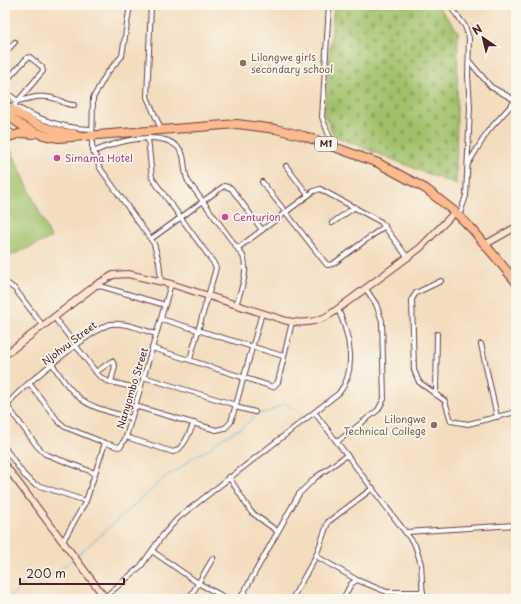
<svg xmlns="http://www.w3.org/2000/svg" width="521" height="604" viewBox="0 0 521 604" font-family="'Playpen Sans',sans-serif">
	<defs>
		<pattern id="cemetery-stones" width="16" height="16" patternUnits="userSpaceOnUse"><rect width="16" height="16" fill="#a0c16a"/><path d="M2 7V4a2 2 0 0 1 4 0v3zM10 15v-3a2 2 0 0 1 4 0v3z" fill="#8ba55c"/></pattern>
	</defs>
	<rect width="100%" height="100%" fill="#fbf7ec"/>
	<filter id="ink" filterUnits="userSpaceOnUse"><feTurbulence type="fractalNoise" baseFrequency=".025" numOctaves="2"/><feDisplacementMap in="SourceGraphic" scale="8" xChannelSelector="R" yChannelSelector="G"/><feConvolveMatrix kernelMatrix="1 2 1 2 8 2 1 2 1" color-interpolation-filters="sRGB"/></filter>
	<filter id="wash" filterUnits="userSpaceOnUse"><feTurbulence type="fractalNoise" baseFrequency=".012" numOctaves="4" result="noise"/><feDisplacementMap in="SourceGraphic" scale="16" xChannelSelector="R" yChannelSelector="G"/><feGaussianBlur stdDeviation="0.9" result="paint"/><feColorMatrix in="noise" values="0 0 0 0 0 0 0 0 0 0 0 0 0 0 0 0 0 1.4 0 .05"/><feComposite in="paint" operator="in"/></filter>
	<g filter="url(#wash)">
		<rect width="100%" height="100%" fill="#f3ddbf"/>
		<polygon fill="url(#cemetery-stones)" stroke="#75704a" points="334,5 437,5 458,31 456,185 334,136 324,114"/>
		<polygon fill="#a0c16a" stroke="#75704a" points="8,143 51,238 5,258 5,144"/>
		<g fill="none" stroke-linecap="round" stroke-linejoin="round">
			<g stroke="#5ab0d7" stroke-width="1">
				<polyline points="78,555 169,474 179,469 193,457 209,449 221,439 243,427 257,414 271,411 284,403 306,416"/>
				<polyline points="8,599 30,578 38,574 46,575 55,573 73,559"/>
			</g>
		</g>
	</g>
	<g filter="url(#ink)">
		<g fill="none" stroke-linecap="round" stroke-linejoin="round">
			<g stroke="#633c41" stroke-width="6">
				<g id="street">
					<polyline points="130,5 122,56 107,73 93,98 92,146 100,168 154,244 159,262 161,281"/>
					<polyline points="151,5 147,97 161,129"/>
					<polyline points="329,5 322,117 333,146"/>
					<polyline points="449,5 465,26 469,38 468,76 470,108 466,196 459,216"/>
					<polyline points="5,53 15,42"/>
					<polyline points="469,61 491,87 515,100"/>
					<polyline points="5,82 27,58 30,57 42,67 43,71 11,109"/>
					<path d="M 5,92 L 18,101 C 31,98 43,94 56,99 C 62,101 66,105 74,105"/>
					<path d="M 14,106 C 39,119 63,129 92,129"/>
					<polyline points="5,127 11,132"/>
					<polyline points="148,138 152,178 213,262 216,268 190,359"/>
					<path d="M 93,152 C 115,142 164,127 181,151 C 186,158 183,172 188,181 L 243,256 C 249,272 241,289 236,305"/>
					<polyline points="468,164 488,131 516,100"/>
					<polyline points="286,166 308,195"/>
					<polyline points="262,182 327,265 333,264 385,226"/>
					<polyline points="332,223 355,207"/>
					<polyline points="151,239 224,186 231,188 262,230"/>
					<polyline points="238,248 314,191 320,189 381,222 408,258"/>
					<polyline points="441,281 416,293 412,299 414,370 419,382 445,401 451,421 468,424 516,412"/>
					<polyline points="5,282 15,289 43,326"/>
					<polyline points="97,285 165,305"/>
					<polyline points="54,317 99,376 107,381 140,389"/>
					<polyline points="161,319 283,356"/>
					<polyline points="481,344 497,417"/>
					<polyline points="152,348 273,387 278,382 292,322"/>
					<path d="M 53,365 C 78,405 88,406 131,418"/>
					<polyline points="96,372 112,361 115,366 111,382"/>
					<polyline points="143,377 236,405"/>
					<polyline points="29,383 58,421 65,427 105,443 118,447 121,446 126,437 171,284"/>
					<polyline points="436,395 437,334"/>
					<polyline points="135,406 216,430 225,428 231,422 262,313"/>
					<polyline points="8,407 37,446 45,454 95,473"/>
					<polyline points="235,407 255,412"/>
					<path d="M 5,410 C 9,405 11,399 16,395 C 29,382 96,326 111,324 C 125,322 143,330 156,334"/>
					<polyline points="315,413 415,545 421,564 423,599"/>
					<path d="M 126,437 L 173,452 C 184,449 189,433 194,423"/>
					<polyline points="337,442 378,410 384,399 382,321 376,304 366,289"/>
					<polyline points="5,448 24,475 34,484 86,501"/>
					<polyline points="229,477 251,512 277,531"/>
					<polyline points="406,532 516,525"/>
					<polyline points="63,541 86,501 105,443"/>
					<polyline points="152,551 198,583 228,599"/>
					<polyline points="316,556 357,580"/>
					<path d="M 105,597 L 141,566 L 163,535 L 178,518 L 339,393 C 358,370 349,334 338,309"/>
					<polyline points="189,599 213,558"/>
					<polyline points="240,599 299,494 315,478 347,455"/>
					<polyline points="292,599 316,556 328,522 373,488"/>
					<polyline points="343,599 351,584 357,580 387,592 423,592"/>
				</g>
			</g>
			<g stroke="#633c41" stroke-width="8">
				<g id="secondary">
					<polyline points="486,244 516,227"/>
					<path d="M 5,355 L 96,285 L 113,275 L 128,274 L 171,284 L 287,321 C 303,324 317,323 331,314 L 420,248 L 455,212"/>
					<polyline points="5,465 106,599"/>
				</g>
			</g>
			<g stroke="#633c41" stroke-width="10">
				<g id="highway">
					<path d="M 5,104 C 25,120 49,131 74,134"/>
					<path d="M 5,113 C 21,127 38,136 59,138 L 237,124 L 276,129 L 304,136 L 378,163 L 426,189 L 455,212 L 473,230 L 516,282"/>
					<polyline points="5,138 22,133 33,134"/>
				</g>
			</g>
			<use href="#street" stroke="#fff" stroke-width="4"/>
			<use href="#secondary" stroke="#fee3d1" stroke-width="6"/>
			<use href="#highway" stroke="#fcba8d" stroke-width="8"/>
		</g>
	</g>
	<g fill="#8d6e63" stroke="#fbf7ec" stroke-width="1.5">
		<circle cx="243" cy="63" r="4"/>
		<circle cx="434" cy="425" r="4"/>
	</g>
	<g fill="#d1479c" stroke="#fbf7ec" stroke-width="1.5">
		<circle cx="57" cy="158" r="4"/>
		<circle cx="225" cy="217" r="4"/>
	</g>
	<g text-anchor="middle" stroke-width="3.5" stroke-linejoin="round" paint-order="stroke">
		<rect fill="#fbf7ec" stroke="#7f6065" stroke-width="1" x="315" y="137" width="22" height="14" rx="3"/>
		<g font-size="9" font-weight="bold" fill="#4a1f2b">
			<text x="326" y="147">M1</text>
		</g>
		<g font-size="10" fill="#785e54" stroke="#fbf7ec" text-anchor="start">
			<text x="251" y="61">Lilongwe girls<tspan x="251" dy="12">secondary school</tspan></text>
			<text x="426" y="423" text-anchor="end">Lilongwe<tspan x="426" dy="12">Technical College</tspan></text>
		</g>
		<g font-size="10" fill="#b23c85" stroke="#fbf7ec" text-anchor="start">
			<text x="65" y="162">Simama Hotel</text>
			<text x="233" y="221">Centurion</text>
		</g>
		<g font-size="10" fill="#4a1f2b" stroke="#fbf7ec">
			<text transform="translate(69 343) rotate(-37)" y="4">Njohvu Street</text>
			<text transform="translate(132 388) rotate(-73)" y="4">Nanyombo Street</text>
		</g>
	</g>
	<rect width="521" height="604" fill="none" stroke="#fbf7ec" stroke-width="20"/>
	<g transform="translate(483 38) rotate(325)" stroke="#fbf7ec" stroke-width="3" paint-order="stroke">
	<path d="M0-3L7 15L0 10L-7 15Z" fill="#4a1f2b"/>
	<text y="-6" font-size="11" font-weight="bold" text-anchor="middle" fill="#4a1f2b">N</text>
	</g>
	<path d="M20 578v6h104v-6" fill="none" stroke="#4a1f2b" stroke-width="2"/>
	<text x="26" y="578" font-size="12" fill="#4a1f2b" stroke="#fbf7ec" stroke-width="3" paint-order="stroke">200 m</text>
</svg>
